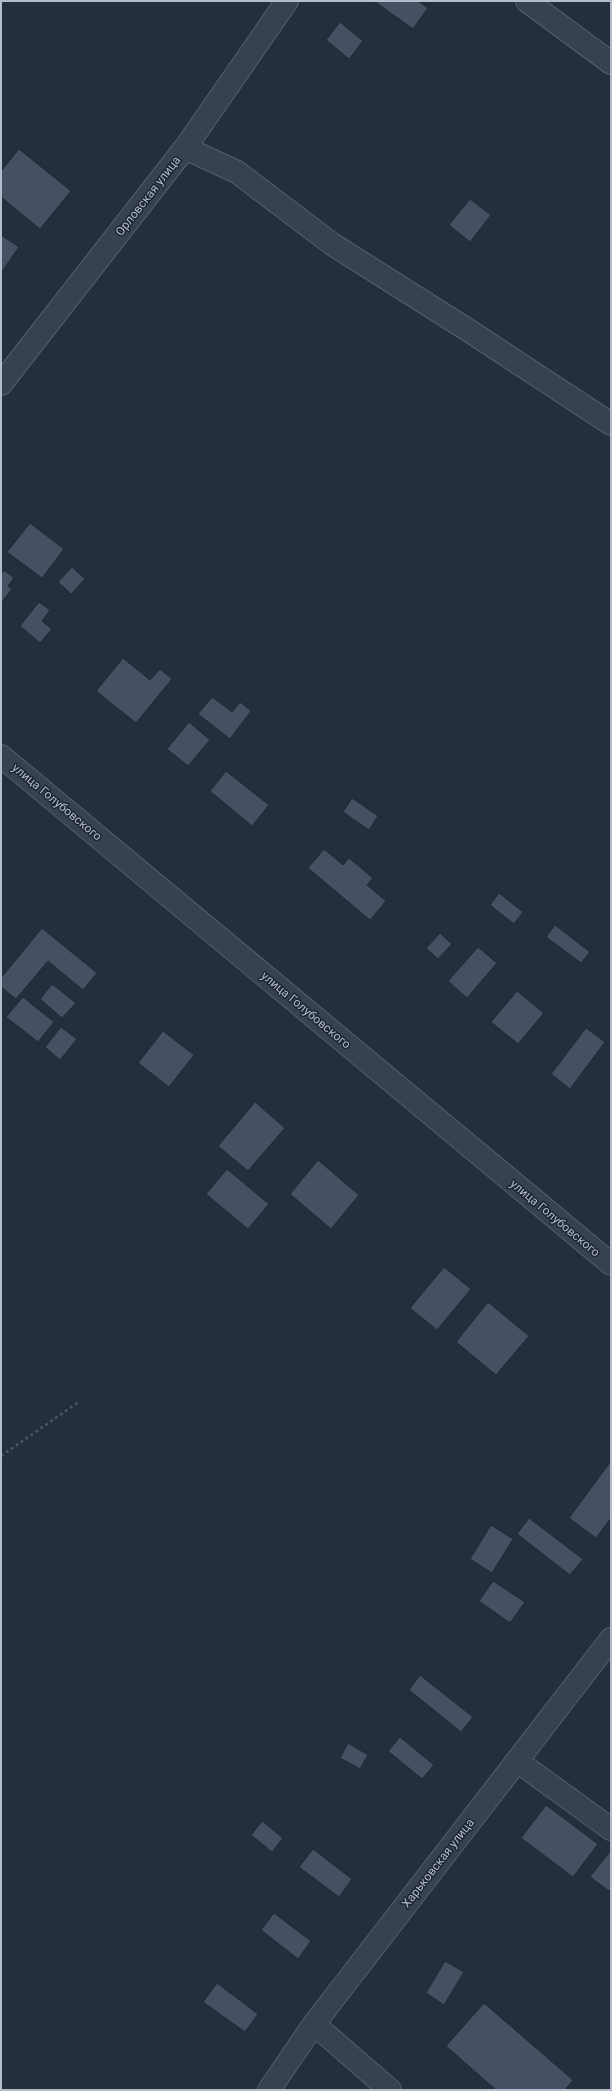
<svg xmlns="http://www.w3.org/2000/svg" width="612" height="2091" viewBox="0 0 612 2091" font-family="Roboto,sans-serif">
	<rect width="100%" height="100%" fill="#242f3e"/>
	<g fill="#455162" stroke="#1f2835">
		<polygon points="374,1 418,1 428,8 413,29"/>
		<polygon points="340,22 363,41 349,59 326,40"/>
		<polygon points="19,149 71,191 40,229 1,197 1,171"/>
		<polygon points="470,199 491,215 470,242 449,225"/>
		<polygon points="1,235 19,247 1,273"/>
		<polygon points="30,523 64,549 42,578 7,552"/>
		<polygon points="72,567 85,579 71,594 58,582"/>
		<polygon points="4,570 14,578 8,586 12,589 1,603 1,574"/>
		<polygon points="39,602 50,610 42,621 52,629 40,643 20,626"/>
		<polygon points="123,658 150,680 160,669 172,679 136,723 96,691"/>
		<polygon points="212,697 232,712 240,702 251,711 230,739 198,714"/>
		<polygon points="189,722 210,740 188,766 167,749"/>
		<polygon points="226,771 269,805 252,826 210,791"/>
		<polygon points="352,798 378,816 369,830 343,812"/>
		<polygon points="324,849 343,865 349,858 373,878 367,885 386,901 370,920 308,868"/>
		<polygon points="499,893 523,912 514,924 490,905"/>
		<polygon points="555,925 590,952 581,963 546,937"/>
		<polygon points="42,928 97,973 83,990 48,961 16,999 1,987 1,978"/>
		<polygon points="440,933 452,944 438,959 426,948"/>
		<polygon points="478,947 497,963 467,998 448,981"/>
		<polygon points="52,984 76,1003 62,1018 40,999"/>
		<polygon points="517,991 544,1013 518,1044 491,1022"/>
		<polygon points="23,997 54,1022 38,1042 6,1017"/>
		<polygon points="61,1027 77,1039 60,1060 45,1047"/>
		<polygon points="586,1028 605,1042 570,1089 551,1074"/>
		<polygon points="163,1031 194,1055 169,1087 138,1063"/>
		<polygon points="255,1102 285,1128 248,1171 218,1146"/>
		<polygon points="318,1160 359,1195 331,1229 290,1194"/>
		<polygon points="227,1169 269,1204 248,1229 206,1194"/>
		<polygon points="444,1267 471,1289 437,1330 410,1308"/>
		<polygon points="488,1302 529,1336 496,1375 456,1342"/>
		<polygon points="611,1461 611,1518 596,1538 569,1518"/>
		<polygon points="529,1518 583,1559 570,1575 517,1534"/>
		<polygon points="491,1525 513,1539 492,1573 470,1559"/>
		<polygon points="493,1581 525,1602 510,1623 479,1601"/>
		<polygon points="420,1675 473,1717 461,1732 409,1690"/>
		<polygon points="400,1737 434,1765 422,1779 388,1751"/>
		<polygon points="348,1743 368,1755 360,1769 340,1758"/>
		<polygon points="546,1805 598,1844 573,1877 521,1838"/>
		<polygon points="262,1821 283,1838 272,1852 251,1835"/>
		<polygon points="313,1849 352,1879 339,1897 299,1867"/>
		<polygon points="611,1850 611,1889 609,1891 590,1877"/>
		<polygon points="274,1913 311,1941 298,1959 261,1930"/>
		<polygon points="445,1961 464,1972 444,2005 426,1993"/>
		<polygon points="217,1983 258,2014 245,2032 203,2002"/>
		<polygon points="484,2003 573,2080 565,2090 496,2090 446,2046"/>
	</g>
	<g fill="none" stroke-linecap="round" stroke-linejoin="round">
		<g stroke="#565f6c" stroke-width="24">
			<g id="minor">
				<polyline points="527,1 611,63"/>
				<polyline points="185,148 237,172 332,244 468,330 611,424"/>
				<polyline points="1,384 185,148 287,1"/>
				<polyline points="1,756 611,1264"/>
				<polyline points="517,1761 611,1829"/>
				<polyline points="314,2024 390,2090"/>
				<polyline points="269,2090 314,2024 611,1639"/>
			</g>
		</g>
		<polyline stroke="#44595c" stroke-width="2.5" stroke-dasharray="3 3" stroke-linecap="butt" points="1,1456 80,1401"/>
		<use href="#minor" stroke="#38414e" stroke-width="22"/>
	</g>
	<g text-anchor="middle" stroke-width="3" stroke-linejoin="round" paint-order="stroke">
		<g font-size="12" fill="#b4bcc9" stroke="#1d2633">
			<text transform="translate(148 196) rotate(-52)" y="4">Орловская улица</text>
			<text transform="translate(57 802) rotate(40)" y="4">улица Голубовского</text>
			<text transform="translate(306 1010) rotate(40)" y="4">улица Голубовского</text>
			<text transform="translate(555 1218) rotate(40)" y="4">улица Голубовского</text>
			<text transform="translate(438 1863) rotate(-52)" y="4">Харьковская улица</text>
		</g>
	</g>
	<rect width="612" height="2091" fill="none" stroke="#b4bcc9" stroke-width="4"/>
</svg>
